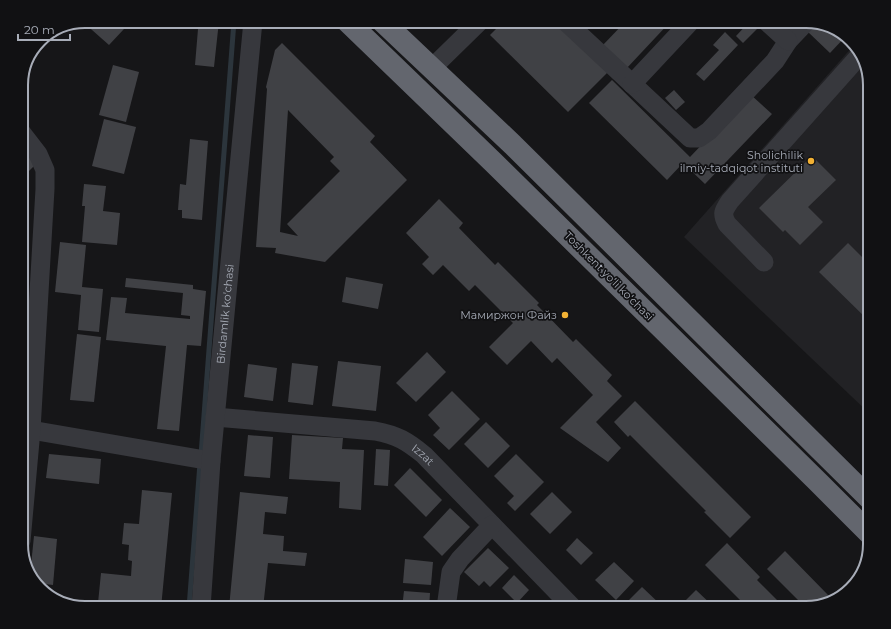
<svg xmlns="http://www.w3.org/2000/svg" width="891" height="629" viewBox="0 0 891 629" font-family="Montserrat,sans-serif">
	<rect width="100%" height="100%" fill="#161618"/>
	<polygon fill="#222225" points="854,45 863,57 870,85 870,414 684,237"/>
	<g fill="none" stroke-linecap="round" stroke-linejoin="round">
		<g stroke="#2c353c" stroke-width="5">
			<polyline points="201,455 234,21"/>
			<polyline points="189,608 200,463"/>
		</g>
	</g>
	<g fill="#404145" fill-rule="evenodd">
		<polygon points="85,21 115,21 124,29 109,45 83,22"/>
		<polygon points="190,21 219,21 214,67 195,65 198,29"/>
		<polygon points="504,21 556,21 608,72 568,112 490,35"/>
		<polygon points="626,21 671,21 626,69 602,46"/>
		<polygon points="750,21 761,21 763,23 743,43 736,36"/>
		<polygon points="814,24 845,34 846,36 830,53 807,31"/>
		<polygon points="725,32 738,45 704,81 696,74 719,50 713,45"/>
		<path d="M 282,43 L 375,136 L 370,142 L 407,180 L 325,262 L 275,253 L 276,248 L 256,247 L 267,89 L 266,87 L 275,50 ZM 288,110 L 334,157 L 330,161 L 340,171 L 287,224 L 298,236 L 280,232 Z"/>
		<polygon points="113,65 139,72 126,122 99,115"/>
		<polygon points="612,80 690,157 750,94 772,114 705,184 683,163 667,180 589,103"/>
		<polygon points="674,90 685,102 676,110 665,98"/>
		<polygon points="104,119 136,127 124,174 92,166"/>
		<polygon points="190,139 208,141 202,220 182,218 182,210 178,210 180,184 186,185"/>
		<polygon points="21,149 36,164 21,179"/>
		<polygon points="812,156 836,180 808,207 823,222 800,245 785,230 783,232 759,208"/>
		<polygon points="84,184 106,186 103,211 120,213 117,245 82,242 85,206 82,206"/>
		<polygon points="439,199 463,223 459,228 495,265 498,262 539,303 537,305 573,342 576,339 612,375 607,381 622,396 596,422 621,448 608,462 560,428 593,395 557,358 552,363 531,341 507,365 489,347 513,323 475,285 469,291 443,265 433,275 422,264 429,257 406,233"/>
		<polygon points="60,242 86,245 82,287 103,289 99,332 78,330 81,295 55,292"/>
		<polygon points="848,243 870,265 870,322 819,272"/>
		<polygon points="346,277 383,284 378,309 342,302"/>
		<polygon points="126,278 193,285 193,289 206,291 201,346 187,345 179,431 157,429 166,346 106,340 111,297 127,298 125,313 190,319 190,316 181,315 183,293 125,287"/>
		<polygon points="77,334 101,337 94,402 70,400"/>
		<polygon points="427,352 446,372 416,402 396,383"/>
		<polygon points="338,361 381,366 376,411 332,406"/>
		<polygon points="292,363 318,366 313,405 288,402"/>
		<polygon points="248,364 277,368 273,401 244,397"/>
		<polygon points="452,391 480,419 449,450 433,435 440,428 428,415"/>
		<polygon points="635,401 751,517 730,538 704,512 706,511 630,435 628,437 614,422"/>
		<polygon points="486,422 510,446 488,468 464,444"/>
		<polygon points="248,435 273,437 270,478 244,476"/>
		<polygon points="292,435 343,438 342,449 364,450 361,510 339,508 340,482 289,479"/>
		<polygon points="376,449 390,450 388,486 374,485"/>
		<polygon points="49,454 101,459 99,484 46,478"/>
		<polygon points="516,454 544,482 515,511 507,503 514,496 494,476"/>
		<polygon points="410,468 442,500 426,517 394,485"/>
		<polygon points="142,490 172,493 161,608 125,608 125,605 98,603 101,573 131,576 132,561 128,560 129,545 122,544 124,523 139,524"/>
		<polygon points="240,492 288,497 286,514 265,512 263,534 284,536 283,551 307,553 305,566 268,563 263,608 229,608"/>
		<polygon points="552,492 572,512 550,534 530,514"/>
		<polygon points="450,508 470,527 442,556 423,537"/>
		<polygon points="34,536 57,539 53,585 37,583 30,575"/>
		<polygon points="577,538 593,553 581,565 566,550"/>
		<polygon points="727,543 760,577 757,580 779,602 773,608 748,608 705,565"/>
		<polygon points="488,548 509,568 490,587 484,581 479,586 464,572"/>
		<polygon points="785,551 828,595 835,601 806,608 767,569"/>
		<polygon points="405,559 433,562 431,585 403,583"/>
		<polygon points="614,562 634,581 616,600 595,580"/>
		<polygon points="514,575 529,590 517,603 502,588"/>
		<polygon points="642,587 662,606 660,608 626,608 624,605"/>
		<polygon points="696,590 715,608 678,608"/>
		<polygon points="404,591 430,593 429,608 402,608"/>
	</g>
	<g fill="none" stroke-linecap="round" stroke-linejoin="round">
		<g stroke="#37383d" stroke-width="19">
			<polyline points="565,21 690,138 699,138 709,131 775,61 788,41 807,21"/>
			<polyline points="766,21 788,41"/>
			<polyline points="432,68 480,21"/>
			<polyline points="632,84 691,21"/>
			<path d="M 764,262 L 727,224 C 721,213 724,210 730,201 L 861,54"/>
			<path id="s1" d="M 215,417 L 375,431 C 397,435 407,441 424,455 L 573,608"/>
			<polyline points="31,430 211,461"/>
			<polyline points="21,541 31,430 45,189 45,170 38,154 21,132"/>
			<path id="s2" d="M 201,608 L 211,461 L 253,21"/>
			<polyline points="446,608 451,572 460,559 492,525"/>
		</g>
		<g stroke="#63666e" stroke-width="22">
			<polyline points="347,21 494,163 817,481 870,534"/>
			<polyline points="382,21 513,145 870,499"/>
		</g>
	</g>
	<g fill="#f2b134" stroke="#111113" stroke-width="1.5">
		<circle cx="811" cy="161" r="4"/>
		<circle cx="565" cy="315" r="4"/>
	</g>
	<g text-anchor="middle" stroke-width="3.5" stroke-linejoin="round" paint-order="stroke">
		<g font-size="11" fill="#a8adb8" stroke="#111113" text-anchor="end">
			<text x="803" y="159">Sholichilik<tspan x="803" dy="13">ilmiy-tadqiqot instituti</tspan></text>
			<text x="557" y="319">Мамиржон Файз</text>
		</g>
		<g font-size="11" fill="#a8adb8" stroke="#111113">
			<text transform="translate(609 276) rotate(45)" y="4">Toshkent yo‘li ko‘chasi</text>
			<text dy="4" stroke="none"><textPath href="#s2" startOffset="295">Birdamlik ko'chasi</textPath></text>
			<text dy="4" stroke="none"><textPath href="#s1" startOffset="215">Izzat</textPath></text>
		</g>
	</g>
	<path d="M0 0H891V629H0ZM85 28H806A57 57 0 0 1 863 85V544A57 57 0 0 1 806 601H85A57 57 0 0 1 28 544V85A57 57 0 0 1 85 28Z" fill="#111113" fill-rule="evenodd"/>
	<path fill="none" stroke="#a8adb8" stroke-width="2" d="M85 28H806A57 57 0 0 1 863 85V544A57 57 0 0 1 806 601H85A57 57 0 0 1 28 544V85A57 57 0 0 1 85 28Z"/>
	<path d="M18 34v6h52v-6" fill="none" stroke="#a8adb8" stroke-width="2"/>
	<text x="24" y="34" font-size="12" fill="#a8adb8" stroke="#111113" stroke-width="3" paint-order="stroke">20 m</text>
</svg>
